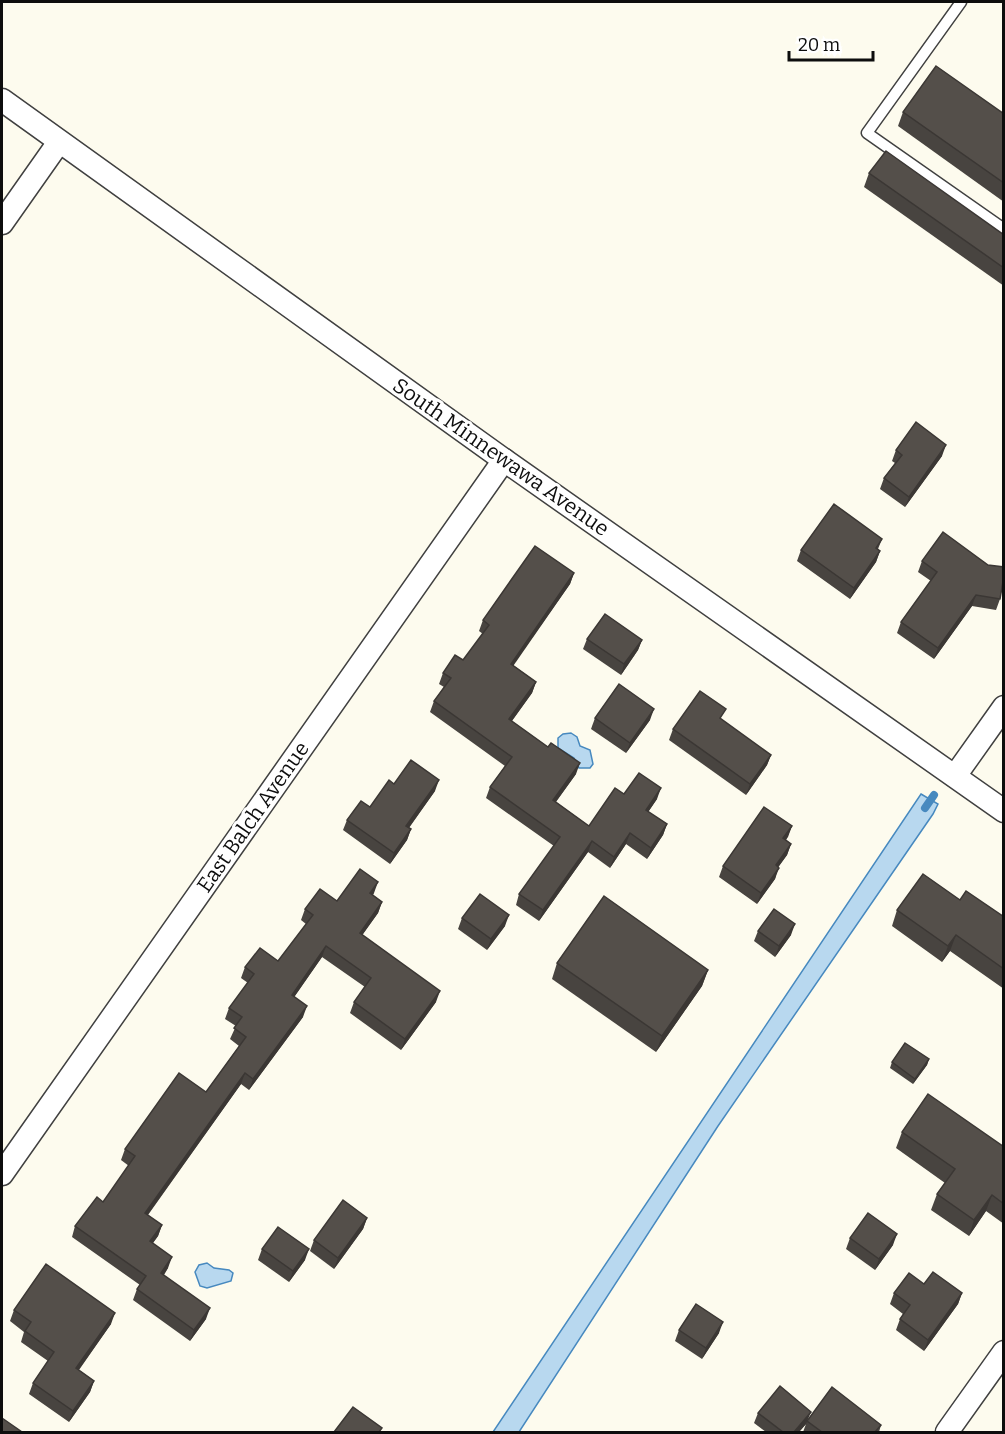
<svg xmlns="http://www.w3.org/2000/svg" width="1005" height="1434" viewBox="0 0 1005 1434" font-family="Bitter,serif">
	<rect width="100%" height="100%" fill="#fdfbee"/>
	<g fill="#b8d8ef" stroke="#4789bf" stroke-width="1.5">
		<polygon points="571,733 577,737 580,746 590,750 593,764 590,768 579,768 574,758 558,748 558,738 563,734"/>
		<polygon points="921,794 938,804 933,814 718,1126 519,1432 493,1432"/>
		<polygon points="207,1263 214,1268 229,1270 233,1273 231,1281 207,1288 200,1286 195,1272 199,1265"/>
	</g>
	<g fill="none" stroke-linecap="round" stroke-linejoin="round">
		<polyline stroke="#4789bf" stroke-width="8" points="925,808 934,795"/>
		<g stroke="#404040" stroke-width="13">
			<polyline id="service" points="961,2 867,133 1004,229"/>
		</g>
		<g stroke="#404040" stroke-width="25">
			<g id="minor">
				<polyline points="2,100 504,460 1004,811"/>
				<polyline points="2,223 59,142"/>
				<polyline points="955,776 1004,707"/>
				<polyline points="2,1174 504,460"/>
				<polyline points="947,1432 1004,1352"/>
			</g>
		</g>
		<use href="#service" stroke="#fff" stroke-width="10"/>
		<use href="#minor" stroke="#fff" stroke-width="22"/>
	</g>
	<g fill="#484440">
		<polygon points="903,112 1004,114 1004,202 898,126"/>
		<polygon points="869,173 1004,235 1004,286 864,187"/>
		<polygon points="896,450 942,456 905,507 880,489 884,478 895,463 892,461"/>
		<polygon points="882,539 878,549 880,551 876,562 850,599 797,561 801,550"/>
		<polygon points="922,561 1000,599 996,610 972,606 934,659 897,633 901,622 931,581 918,572"/>
		<polygon points="574,573 570,584 513,665 536,682 532,693 512,721 576,774 556,802 589,826 624,794 657,799 648,812 667,824 663,835 647,859 626,844 610,868 588,852 539,921 516,905 519,894 554,846 486,798 490,787 505,766 430,712 434,701 444,687 439,684 443,673 463,660 483,634 479,631 483,620"/>
		<polygon points="587,639 642,640 638,650 621,675 583,649"/>
		<polygon points="595,718 650,720 626,753 591,729"/>
		<polygon points="722,720 771,755 767,765 746,795 669,740 673,729"/>
		<polygon points="435,791 409,828 411,829 407,840 390,864 343,830 347,820 370,807"/>
		<polygon points="792,826 786,840 791,844 787,855 778,867 775,879 757,904 719,877 723,866"/>
		<polygon points="374,893 373,895 382,902 378,913 362,935 436,1002 401,1050 350,1013 354,1002 365,987 322,957 294,997 303,1017 249,1090 241,1084 148,1215 162,1225 158,1236 153,1243 168,1268 164,1275 206,1319 190,1341 133,1300 137,1289 140,1285 72,1237 75,1226 103,1202 129,1166 121,1160 125,1149 206,1092 239,1046 230,1039 236,1026 225,1019 229,1008 248,983 241,978 245,967 278,961 306,924 301,920 305,909"/>
		<polygon points="960,900 1004,917 1004,989 950,951 942,962 892,926 897,910"/>
		<polygon points="462,918 505,926 487,950 458,929"/>
		<polygon points="758,931 791,935 775,957 754,941"/>
		<polygon points="557,963 708,970 702,986 656,1052 552,979"/>
		<polygon points="929,1059 927,1065 913,1084 890,1068 892,1062"/>
		<polygon points="902,1132 1004,1147 1004,1224 986,1211 969,1236 931,1210 937,1194 945,1183 896,1148"/>
		<polygon points="367,1218 363,1229 334,1269 310,1251 314,1240"/>
		<polygon points="850,1238 893,1245 875,1270 846,1249"/>
		<polygon points="262,1249 305,1260 289,1282 258,1260"/>
		<polygon points="924,1284 962,1293 958,1304 924,1351 896,1330 900,1319 903,1314 890,1304 894,1293"/>
		<polygon points="14,1310 111,1324 79,1370 94,1381 90,1392 69,1422 29,1394 33,1383 48,1361 21,1342 24,1332 10,1321"/>
		<polygon points="679,1330 719,1333 702,1359 675,1341"/>
		<polygon points="758,1413 808,1420 881,1425 879,1432 803,1432 806,1424 799,1432 766,1432 754,1423"/>
	</g>
	<g fill="#3b3734">
		<polygon points="946,445 942,456 905,507 909,497"/>
		<polygon points="880,551 876,562 850,599 854,588"/>
		<polygon points="574,573 570,584 507,675 511,664"/>
		<polygon points="976,595 972,606 934,659 938,648"/>
		<polygon points="642,640 638,650 621,675 624,664"/>
		<polygon points="536,682 532,693 505,730 509,719"/>
		<polygon points="654,709 650,720 626,753 630,743"/>
		<polygon points="771,755 767,765 746,795 750,784"/>
		<polygon points="580,763 576,774 549,811 553,800"/>
		<polygon points="439,780 435,791 402,837 406,826"/>
		<polygon points="661,788 657,799 642,821 646,810"/>
		<polygon points="667,824 663,835 647,859 651,848"/>
		<polygon points="792,826 788,837 779,849 783,838"/>
		<polygon points="411,829 407,840 390,864 394,853"/>
		<polygon points="630,833 626,844 610,868 614,857"/>
		<polygon points="592,841 588,852 539,921 543,910"/>
		<polygon points="791,844 787,855 772,876 776,865"/>
		<polygon points="779,868 775,879 757,904 761,893"/>
		<polygon points="378,882 374,893 366,904 370,893"/>
		<polygon points="382,902 378,913 356,944 360,933"/>
		<polygon points="509,915 505,926 487,950 491,939"/>
		<polygon points="795,924 791,935 775,957 779,946"/>
		<polygon points="956,935 950,951 942,962 948,946"/>
		<polygon points="326,946 322,957 288,1006 292,995"/>
		<polygon points="708,970 702,986 656,1052 662,1036"/>
		<polygon points="440,991 436,1002 401,1050 405,1039"/>
		<polygon points="307,1006 303,1017 249,1090 253,1079"/>
		<polygon points="929,1059 927,1065 913,1084 915,1079"/>
		<polygon points="245,1073 241,1084 141,1224 145,1213"/>
		<polygon points="992,1195 986,1211 969,1236 974,1220"/>
		<polygon points="367,1218 363,1229 334,1269 338,1258"/>
		<polygon points="162,1225 158,1236 146,1252 150,1241"/>
		<polygon points="897,1234 893,1245 875,1270 879,1259"/>
		<polygon points="309,1249 305,1260 289,1282 293,1271"/>
		<polygon points="172,1257 168,1268 157,1284 161,1273"/>
		<polygon points="962,1293 958,1304 924,1351 928,1340"/>
		<polygon points="210,1308 206,1319 190,1341 194,1330"/>
		<polygon points="115,1313 111,1324 72,1379 76,1368"/>
		<polygon points="723,1322 719,1333 702,1359 706,1348"/>
		<polygon points="94,1381 90,1392 69,1422 73,1411"/>
		<polygon points="811,1412 806,1424 799,1432 794,1432"/>
	</g>
	<g fill="#544f4a" stroke="#3b3734" stroke-width="1.5">
		<polygon points="936,66 1004,114 1004,183 903,112"/>
		<polygon points="886,151 1004,235 1004,268 869,173"/>
		<polygon points="916,422 946,445 909,497 884,478 902,455 896,450"/>
		<polygon points="834,504 882,539 876,548 880,551 854,588 801,550"/>
		<polygon points="943,532 988,565 1004,567 1004,576 1000,599 976,595 938,648 901,622 937,572 922,561"/>
		<polygon points="535,546 574,573 511,664 536,682 509,719 548,747 551,743 580,763 553,800 589,826 615,788 624,794 639,773 661,788 646,810 667,824 651,848 630,833 614,857 592,841 543,910 519,894 560,837 490,787 512,757 434,701 451,678 443,673 455,655 463,660 489,625 483,620"/>
		<polygon points="605,614 642,640 624,664 587,639"/>
		<polygon points="619,684 654,709 630,743 595,718"/>
		<polygon points="700,691 726,709 720,718 771,755 750,784 673,729"/>
		<polygon points="411,760 439,780 406,826 411,829 394,853 347,820 361,801 370,807 389,780 394,784"/>
		<polygon points="764,807 792,826 783,838 791,844 776,865 779,868 761,893 723,866"/>
		<polygon points="360,869 378,882 370,893 382,902 360,933 440,991 405,1039 354,1002 371,978 326,946 292,995 307,1006 253,1079 245,1073 145,1213 162,1225 150,1241 172,1257 161,1273 210,1308 194,1330 137,1289 146,1276 75,1226 97,1197 103,1202 135,1156 125,1149 179,1073 206,1092 246,1037 234,1028 242,1017 229,1008 254,974 245,967 260,948 278,961 313,915 305,909 320,889 337,901"/>
		<polygon points="923,874 960,900 966,891 1004,917 1004,969 956,935 948,946 897,910"/>
		<polygon points="480,894 509,915 491,939 462,918"/>
		<polygon points="604,896 708,970 662,1036 557,963"/>
		<polygon points="774,909 795,924 779,946 758,931"/>
		<polygon points="905,1043 929,1059 915,1079 892,1062"/>
		<polygon points="928,1094 1004,1147 1004,1204 992,1195 974,1220 937,1194 955,1169 902,1132"/>
		<polygon points="343,1200 367,1218 338,1258 314,1240"/>
		<polygon points="868,1213 897,1234 879,1259 850,1238"/>
		<polygon points="278,1227 309,1249 293,1271 262,1249"/>
		<polygon points="46,1264 115,1313 76,1368 94,1381 73,1411 33,1383 54,1352 25,1331 31,1322 14,1310"/>
		<polygon points="933,1272 962,1293 928,1340 900,1319 910,1305 894,1293 909,1273 924,1284"/>
		<polygon points="696,1304 723,1322 706,1348 679,1330"/>
		<polygon points="780,1386 811,1412 794,1432 783,1432 758,1413"/>
		<polygon points="832,1387 881,1425 875,1432 822,1432 807,1421"/>
		<polygon points="353,1407 382,1428 379,1432 334,1432"/>
		<polygon points="2,1418 22,1432 2,1432"/>
	</g>
	<g text-anchor="middle" stroke-width="6" stroke-linejoin="round" paint-order="stroke">
		<g font-size="21" fill="#0d0d0d" stroke="#fff">
			<text transform="translate(501 457) rotate(35)" y="7">South Minnewawa Avenue</text>
			<text transform="translate(253 817) rotate(-55)" y="7">East Balch Avenue</text>
		</g>
	</g>
	<rect width="1005" height="1434" fill="none" stroke="#0d0d0d" stroke-width="6"/>
	<path d="M789 51v9h84v-9" fill="none" stroke="#0d0d0d" stroke-width="3"/>
	<text x="798" y="51" font-size="18" fill="#0d0d0d" stroke="#ffffff" stroke-width="4.5" paint-order="stroke">20 m</text>
</svg>
